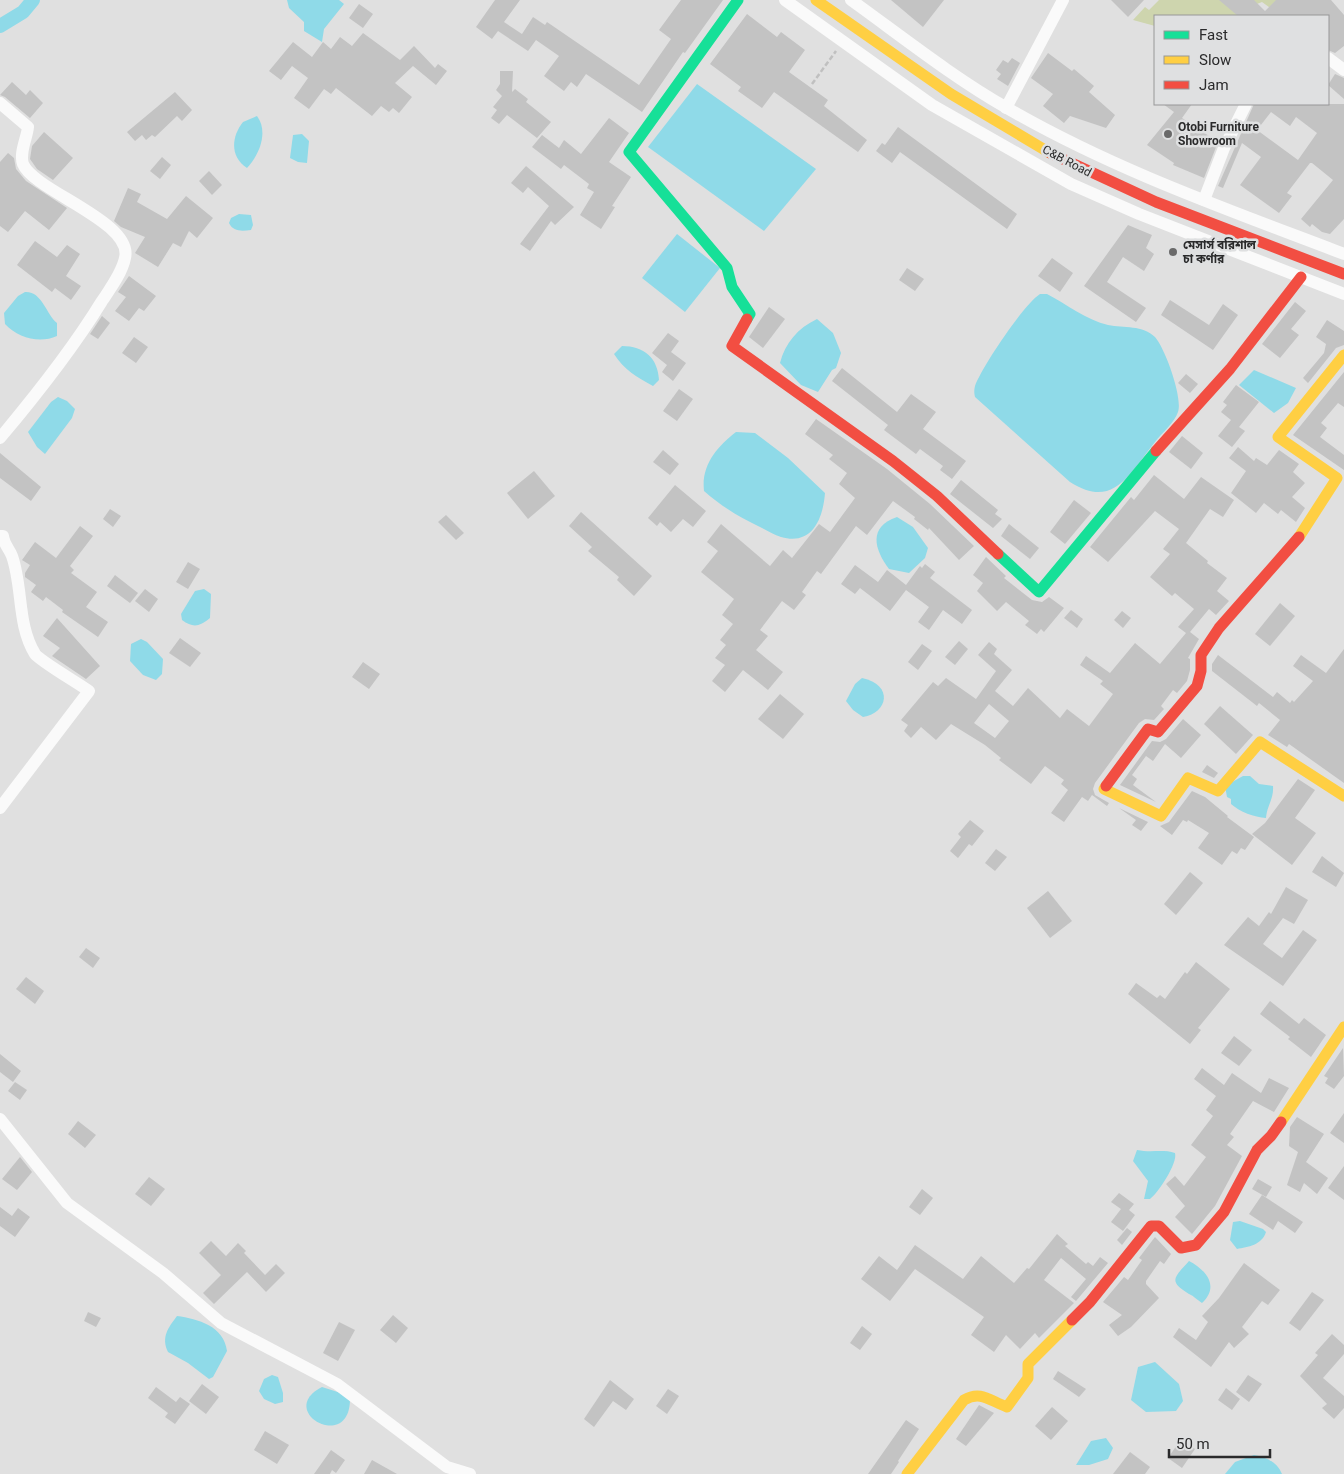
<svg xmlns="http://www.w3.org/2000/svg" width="1344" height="1474" viewBox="0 0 1344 1474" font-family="Roboto,'Noto Sans Bengali',sans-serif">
	<rect width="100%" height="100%" fill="#e0e0e0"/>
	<polygon fill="#ced5ae" points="1159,0 1285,0 1273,10 1262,2 1244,9 1238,16 1155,16 1155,26 1133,20 1145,7 1149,10"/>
	<g fill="#8fdae8">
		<polygon points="287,0 339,0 344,4 324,29 322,42 304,31 304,22 289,8"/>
		<polygon points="697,84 816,169 764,231 648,147"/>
		<path d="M 257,116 C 269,132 259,155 247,168 C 230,157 231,137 243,122 Z"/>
		<polygon points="302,134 309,141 307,163 298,162 290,158 293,135"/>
		<path d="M 239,214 L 251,215 L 253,225 L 251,230 C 242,231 233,232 229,223 L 231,218 Z"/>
		<polygon points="677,234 720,268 685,312 642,278"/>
		<path d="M 25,292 C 42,291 46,314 57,323 L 57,336 C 40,344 18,338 5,324 L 4,313 L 18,296 Z"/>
		<path d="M 1040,294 L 1047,294 C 1066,304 1087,320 1108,325 C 1124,328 1143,325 1155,337 C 1165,348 1183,398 1178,412 C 1175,422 1161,434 1155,442 C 1129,474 1114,510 1070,482 L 975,397 C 974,393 974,390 975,386 C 982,367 1024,304 1040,294 Z"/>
		<path d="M 817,319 L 833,333 L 841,353 L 836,368 L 832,370 L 818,392 L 801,385 L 780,363 C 785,343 798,328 817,319 Z"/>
		<path d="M 622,346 C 644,346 658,358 659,380 L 653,386 C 637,377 624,370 614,354 Z"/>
		<polygon points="1254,370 1296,388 1288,403 1274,413 1239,385"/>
		<polygon points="58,397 67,401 75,409 72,418 45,454 37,447 28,432 51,402"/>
		<path d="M 736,432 L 755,433 L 788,458 L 825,493 C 823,519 812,546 781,537 C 774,535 767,530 760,527 C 739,517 721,506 704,491 C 701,465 717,447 736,432 Z"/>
		<path d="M 897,517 L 913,527 L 928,548 L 925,558 L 909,573 L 889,569 C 874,549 868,527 897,517 Z"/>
		<path d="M 204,589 L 211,594 L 210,618 C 199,627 193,628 182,620 L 181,614 L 195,591 Z"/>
		<polygon points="141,639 147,642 163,659 162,674 156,680 143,675 130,661 131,644"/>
		<path d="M 862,678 C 894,685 888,713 863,717 L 853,710 L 846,701 L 855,684 Z"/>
		<path d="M 1243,776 L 1250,776 L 1259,784 L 1273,786 C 1274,799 1267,805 1266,818 C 1254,817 1240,812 1231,804 L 1231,799 L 1227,797 L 1225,786 Z"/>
		<path d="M 1137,1150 C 1151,1153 1163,1149 1175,1153 C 1178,1163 1158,1193 1150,1199 L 1144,1199 L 1148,1181 L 1133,1161 Z"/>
		<path d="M 1240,1221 L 1263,1229 L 1266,1232 C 1262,1245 1248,1247 1237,1249 L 1230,1240 L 1233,1222 Z"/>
		<path d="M 1189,1261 C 1206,1270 1220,1286 1202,1303 C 1197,1300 1194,1296 1189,1294 C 1167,1281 1175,1277 1189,1261 Z"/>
		<path d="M 177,1316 C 198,1319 224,1326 227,1351 L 213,1377 L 209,1379 L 188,1363 L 168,1352 C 161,1337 168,1328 177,1316 Z"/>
		<polygon points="1155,1362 1179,1384 1183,1401 1176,1411 1146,1412 1131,1400 1138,1367"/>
		<polygon points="272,1375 278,1377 283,1393 283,1402 275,1404 264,1399 259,1391 264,1379"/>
		<path d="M 322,1387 L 344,1394 L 350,1400 C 349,1453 275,1411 322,1387 Z"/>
		<polygon points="1106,1438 1113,1448 1108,1459 1089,1465 1076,1465 1091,1441"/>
		<path d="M 1254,1455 C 1266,1457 1277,1462 1282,1474 L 1225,1474 L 1235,1462 Z"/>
	</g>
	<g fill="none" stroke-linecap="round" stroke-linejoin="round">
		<polyline stroke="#8fdae8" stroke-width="14" points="0,26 23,12 33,0"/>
	</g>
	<g fill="#c3c3c3" fill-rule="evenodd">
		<polygon points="495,0 520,0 504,22 522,34 533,17 545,25 547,22 639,85 671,39 659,30 681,0 723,0 685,53 683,52 642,112 586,74 577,87 571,82 564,91 544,76 559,56 536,40 528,51 498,31 492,39 476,27"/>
		<polygon points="891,0 944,0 923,27"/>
		<polygon points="1111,0 1144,0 1128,17"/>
		<polygon points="1219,0 1254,0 1265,11 1276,0 1331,0 1344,15 1344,46 1335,53 1328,50 1328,16 1238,16"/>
		<polygon points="359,4 373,14 363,28 349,18"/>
		<polygon points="747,14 777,37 781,32 805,50 789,72 828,100 824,106 867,140 858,152 774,92 762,108 738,91 741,87 710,64"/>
		<polygon points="363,33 400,60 414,46 435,68 438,64 447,71 436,85 413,66 395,83 412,97 399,113 393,108 389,112 381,106 372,116 336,88 331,94 324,89 309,109 294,98 308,78 292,66 281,80 269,71 293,42 312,57 323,42 331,49 340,37 352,46"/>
		<polygon points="1048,53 1072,71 1074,69 1094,86 1089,92 1115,115 1106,128 1070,116 1064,123 1043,106 1053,94 1031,78"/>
		<polygon points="1012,58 1020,63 1008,86 997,79 1001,74 996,70 1003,60 1008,63"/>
		<polygon points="500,71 513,71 512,92 515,89 528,99 526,102 551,122 537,138 507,115 499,124 491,118 497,110 493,107 502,96 496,90 500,84"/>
		<polygon points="1335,74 1344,78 1344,99 1328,85"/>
		<polygon points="12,82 26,95 30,90 43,103 30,118 5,97 0,95"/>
		<polygon points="175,92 192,110 182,121 177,116 155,137 152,135 146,140 142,135 135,141 127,132"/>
		<polygon points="1163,104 1192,104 1182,118 1218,142 1204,178 1173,165 1174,163 1147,145 1174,112"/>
		<path d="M 1254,104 L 1344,104 L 1344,219 L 1330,234 L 1322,232 L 1312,224 L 1310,227 L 1301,219 L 1333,180 L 1312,163 L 1310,163 L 1287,193 L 1292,196 L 1279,213 L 1240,185 L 1261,157 L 1242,143 L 1223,188 L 1218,186 ZM 1271,112 L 1290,126 L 1296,117 L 1317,133 L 1298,160 L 1257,130 Z"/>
		<polygon points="609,118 629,133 609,162 631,177 612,206 615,207 601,229 580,215 594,192 587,188 589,184 564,165 561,169 532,147 542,135 559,148 564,140 581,154"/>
		<polygon points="898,127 1017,214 1007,229 900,152 892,163 876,151 882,143 885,145"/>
		<polygon points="44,132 73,158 53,180 37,169 30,159 32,146"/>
		<polygon points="8,153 14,158 16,169 26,181 67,208 49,230 25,211 8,232 0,226 0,162"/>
		<polygon points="162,157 171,165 160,179 150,171"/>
		<polygon points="526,166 574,207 555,225 551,221 530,251 520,244 549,206 528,187 523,193 511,183"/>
		<polygon points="209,171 222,185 212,195 199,181"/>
		<polygon points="128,188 141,194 137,202 167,219 186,196 213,218 197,238 189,231 181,247 173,243 158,267 135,253 145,237 121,227 114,221"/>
		<polygon points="1128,225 1152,235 1146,248 1154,254 1144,271 1123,257 1107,282 1146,308 1136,322 1084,286"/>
		<polygon points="35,241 57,257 67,245 80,254 66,276 81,286 71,300 55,288 52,292 17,265"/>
		<polygon points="1052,258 1073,273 1060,292 1038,276"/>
		<polygon points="907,268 924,279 915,291 899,280"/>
		<polygon points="129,276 156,296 144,311 139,308 129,321 115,311 126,297 118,292"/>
		<polygon points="1170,300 1209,325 1223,304 1238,315 1213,350 1161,315"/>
		<polygon points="1295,302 1306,311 1291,329 1299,335 1280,358 1262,344"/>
		<polygon points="769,307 785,319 763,348 749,337"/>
		<polygon points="102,316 110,323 98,339 90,334"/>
		<polygon points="1327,320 1344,331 1344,345 1336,348 1308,383 1303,378 1324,353 1326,344 1316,337"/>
		<polygon points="668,333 679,341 671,352 686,363 673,381 662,372 667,365 652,353"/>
		<polygon points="134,337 148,347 136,363 122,353"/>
		<polygon points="842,368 897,412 911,394 936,412 923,429 966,461 952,479 940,470 943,466 920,449 916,454 884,430 888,425 832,381"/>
		<polygon points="1344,372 1344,407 1338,403 1321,423 1327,428 1320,437 1344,455 1344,470 1293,435"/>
		<polygon points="1186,374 1198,384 1190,393 1178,383"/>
		<polygon points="1236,385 1259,402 1239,427 1245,431 1232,447 1218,436 1231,420 1221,412 1227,405 1223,402"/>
		<polygon points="679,389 693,399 677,421 663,411"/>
		<polygon points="816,419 887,469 930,504 974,546 959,560 929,528 928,530 914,519 915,517 893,501 867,535 856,526 821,574 817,571 802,592 806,595 794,610 782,601 760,630 768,636 756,650 783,672 768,690 743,670 725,692 712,681 725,665 715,658 726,645 720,640 733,624 722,615 734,599 701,572 718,551 707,542 721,524 770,566 783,550 792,558 819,524 830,532 855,498 839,484 847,473 829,459 833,455 805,434"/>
		<polygon points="1182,436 1203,453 1191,469 1169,452"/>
		<polygon points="1238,447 1254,461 1256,458 1267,465 1279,450 1299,464 1293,472 1305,483 1292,497 1305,508 1296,522 1281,510 1278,514 1264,503 1256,513 1231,493 1246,471 1229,458"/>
		<polygon points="663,450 679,464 670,475 653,462"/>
		<polygon points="0,453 41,487 31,501 0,478"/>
		<polygon points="534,471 555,496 528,519 507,493"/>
		<path d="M 1154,475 L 1184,499 L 1201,477 L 1234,500 L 1223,517 L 1210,509 L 1186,543 L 1208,561 L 1207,563 L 1227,578 L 1217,591 L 1229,601 L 1216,615 L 1209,609 L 1190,632 L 1199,639 L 1188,658 L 1190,659 L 1190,670 L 1187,681 L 1177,693 L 1173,690 L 1161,706 L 1164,709 L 1154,720 L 1145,719 L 1139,723 L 1095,783 L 1093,789 L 1095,795 L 1109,803 L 1107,806 L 1092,795 L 1088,801 L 1082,797 L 1064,822 L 1051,813 L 1068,790 L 1061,784 L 1064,780 L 1045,766 L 1031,784 L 999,760 L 1001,758 L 985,745 L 951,724 L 936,740 L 921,727 L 911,738 L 904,731 L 908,725 L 901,720 L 933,682 L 938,686 L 946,678 L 976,699 L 996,671 L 978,655 L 989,642 L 997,649 L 994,654 L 1012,670 L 995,691 L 1013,706 L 1028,688 L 1060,718 L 1067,709 L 1089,726 L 1113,694 L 1100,684 L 1103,681 L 1080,665 L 1086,656 L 1110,673 L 1135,643 L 1160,664 L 1186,633 L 1178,627 L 1194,609 L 1175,593 L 1172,596 L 1150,577 L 1170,554 L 1163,549 L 1179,529 L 1155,511 L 1108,562 L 1090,547 L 1131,497 L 1134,500 ZM 989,704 L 1009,721 L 995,738 L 974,723 Z"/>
		<polygon points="961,480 998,510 995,514 1002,519 993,528 950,494"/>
		<polygon points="675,485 706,511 693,527 683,519 671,532 660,522 657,526 648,518"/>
		<polygon points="1074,500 1091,513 1065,544 1050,532"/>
		<polygon points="110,509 121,516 113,527 103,519"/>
		<polygon points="581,512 652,576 634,596 617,580 619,577 588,551 592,547 569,526"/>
		<polygon points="446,515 464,533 456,540 438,522"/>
		<polygon points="1009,524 1039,548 1030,559 1001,536"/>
		<polygon points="80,526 93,536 70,566 74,570 71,573 97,592 86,607 108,622 98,637 62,612 63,610 46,597 43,601 31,592 36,585 25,577 25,573 30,565 22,560 35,542 56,558"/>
		<polygon points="986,557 1006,576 1004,578 1032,600 1042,602 1049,597 1064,608 1044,632 1041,629 1037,634 1025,625 1029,621 1006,602 997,611 977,591 983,583 973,575"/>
		<polygon points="188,562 200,569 188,589 176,582"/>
		<polygon points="925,564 935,572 930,578 972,610 962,624 943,610 929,630 918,622 929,607 906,590 890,611 860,588 855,594 841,584 855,565 878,582 887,570 906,585 920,566 922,568"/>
		<polygon points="115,575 138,593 130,603 107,586"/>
		<polygon points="145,589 158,599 149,612 135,601"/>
		<polygon points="1280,603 1295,616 1270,646 1255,634"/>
		<polygon points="1071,610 1083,619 1077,628 1064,618"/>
		<polygon points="1122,611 1131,618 1123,628 1114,620"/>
		<polygon points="57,618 100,666 86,679 52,656 60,648 43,636"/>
		<polygon points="180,638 201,653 190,667 169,653"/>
		<polygon points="959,641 968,649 955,665 945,657"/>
		<polygon points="922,644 932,651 918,670 908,662"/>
		<polygon points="1344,649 1344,783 1289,744 1287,747 1268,735 1280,720 1259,703 1257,706 1212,671 1212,664 1218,655 1273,697 1277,692 1290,703 1292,700 1294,702 1313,681 1293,666 1301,655 1326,673"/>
		<polygon points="363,662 380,674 369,689 352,677"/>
		<polygon points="780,694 804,714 783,739 758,719"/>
		<polygon points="1220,706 1253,735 1236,754 1204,724"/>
		<polygon points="1183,719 1201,735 1181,758 1165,744 1153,761 1146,756 1132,775 1137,779 1133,785 1156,802 1120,785 1152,741 1160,742 1166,739"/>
		<polygon points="1207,765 1218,773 1214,778 1202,772"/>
		<polygon points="1298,779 1315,790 1295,818 1316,833 1292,865 1252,834 1265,823"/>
		<polygon points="1192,791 1205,797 1228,816 1227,817 1254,837 1245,850 1241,848 1237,854 1232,851 1222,865 1198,848 1209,833 1188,820 1187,822 1183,820 1172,835 1160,826 1169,822"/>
		<polygon points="1119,808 1148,822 1141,831 1132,825 1136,820"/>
		<polygon points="970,820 984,831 972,846 969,844 958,858 950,851 961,837 958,834"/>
		<polygon points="996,849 1007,857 995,871 985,863"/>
		<polygon points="1322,856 1344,873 1336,887 1312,872"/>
		<polygon points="1190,872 1203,883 1176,915 1164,904"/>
		<polygon points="1286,887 1308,900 1294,924 1283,918 1263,944 1282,958 1303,930 1317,940 1283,986 1224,945 1248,917 1259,926 1269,912 1271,914"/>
		<polygon points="1048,891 1072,921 1050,938 1027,908"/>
		<polygon points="86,948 100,958 93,968 79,957"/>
		<polygon points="1196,962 1230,989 1198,1028 1201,1030 1190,1044 1128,994 1136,983 1157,998 1160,995 1165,999 1185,972 1187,974"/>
		<polygon points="26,977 44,991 35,1004 16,989"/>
		<polygon points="1270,1001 1299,1024 1304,1018 1326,1035 1311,1057 1288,1039 1290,1037 1260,1014"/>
		<polygon points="1234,1036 1252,1050 1239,1066 1221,1053"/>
		<polygon points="1343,1048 1344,1076 1334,1089 1325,1083 1328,1078 1324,1076"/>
		<polygon points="0,1054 21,1071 13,1082 0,1072"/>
		<polygon points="1202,1068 1224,1085 1232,1073 1261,1093 1269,1078 1289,1088 1274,1112 1253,1101 1230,1134 1234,1137 1227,1145 1242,1156 1215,1206 1192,1234 1175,1217 1185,1206 1166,1184 1175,1176 1184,1186 1206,1157 1191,1145 1213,1116 1206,1110 1216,1096 1194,1079"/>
		<polygon points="15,1082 27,1090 20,1100 8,1091"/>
		<polygon points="1344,1113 1344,1143 1330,1133"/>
		<polygon points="1297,1117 1324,1134 1306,1162 1328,1178 1317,1194 1304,1183 1300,1192 1287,1185 1298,1152 1289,1146 1290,1127"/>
		<polygon points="78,1121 96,1135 85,1148 68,1134"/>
		<polygon points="20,1157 32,1172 17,1190 2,1179"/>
		<polygon points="1344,1166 1344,1200 1328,1188"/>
		<polygon points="149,1177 165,1189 151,1206 135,1194"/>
		<polygon points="1258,1179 1272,1187 1266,1197 1252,1189"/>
		<polygon points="922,1189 933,1198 920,1215 909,1207"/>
		<polygon points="1119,1193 1134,1204 1129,1210 1135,1215 1123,1231 1111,1222 1121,1209 1111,1202"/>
		<polygon points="1262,1195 1303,1222 1295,1233 1278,1221 1273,1230 1249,1214"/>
		<polygon points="0,1207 12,1216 18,1208 30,1217 15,1237 0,1226"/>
		<polygon points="1127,1228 1132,1232 1122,1245 1117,1240"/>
		<polygon points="1057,1234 1068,1244 1065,1246 1086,1264 1088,1262 1093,1266 1100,1257 1108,1263 1076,1301 1071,1297 1086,1279 1061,1258 1044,1280 1074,1303 1039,1338 1035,1333 1020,1349 1006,1335 994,1352 971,1335 984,1317 915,1269 890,1301 861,1279 879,1256 897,1270 915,1245 963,1279 981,1256 1014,1283 1027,1268 1029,1269"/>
		<polygon points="1155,1237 1171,1254 1164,1264 1160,1261 1146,1281 1146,1284 1159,1298 1131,1327 1118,1336 1109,1325 1122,1315 1103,1302 1124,1277 1128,1280 1142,1260 1139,1258"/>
		<polygon points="211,1241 226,1256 238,1243 246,1251 244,1253 265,1275 276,1264 285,1273 266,1292 247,1272 214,1304 203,1293 221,1275 199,1253"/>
		<polygon points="1244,1263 1280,1290 1268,1305 1262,1301 1242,1327 1249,1334 1234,1348 1229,1342 1211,1367 1173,1337 1179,1328 1196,1340 1208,1322 1202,1316 1219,1298"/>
		<polygon points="1312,1292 1324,1300 1300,1331 1289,1323"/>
		<polygon points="88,1312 101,1318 96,1327 84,1321"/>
		<polygon points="393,1315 408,1328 396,1343 380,1330"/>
		<polygon points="339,1322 355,1330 338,1361 323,1353"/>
		<polygon points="862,1326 872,1334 860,1350 850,1343"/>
		<polygon points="1332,1334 1344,1345 1344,1354 1323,1378 1344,1396 1344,1408 1334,1419 1322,1408 1327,1404 1300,1376 1318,1355 1315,1353"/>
		<polygon points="1058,1371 1086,1389 1079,1397 1053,1379"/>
		<polygon points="1248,1375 1262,1384 1249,1402 1236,1392"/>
		<polygon points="610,1380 634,1399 626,1410 613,1401 594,1427 584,1419"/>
		<polygon points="202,1384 219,1397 206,1414 189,1401"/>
		<polygon points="156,1387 176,1402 180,1397 190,1404 175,1424 165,1417 168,1413 148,1398"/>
		<polygon points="1226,1388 1240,1399 1232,1410 1218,1400"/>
		<polygon points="668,1389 679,1396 667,1414 656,1406"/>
		<polygon points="979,1405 994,1413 966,1446 956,1439"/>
		<polygon points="1052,1407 1068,1421 1051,1440 1035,1426"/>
		<polygon points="906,1420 919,1429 898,1461 899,1462 891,1474 868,1474"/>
		<polygon points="265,1431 289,1445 277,1464 254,1450"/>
		<polygon points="1181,1439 1195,1449 1182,1468 1168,1458"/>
		<polygon points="331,1450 345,1460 336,1473 332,1470 330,1474 314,1474"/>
		<polygon points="1130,1452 1150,1467 1145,1474 1113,1474"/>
		<polygon points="372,1460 397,1474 364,1474"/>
	</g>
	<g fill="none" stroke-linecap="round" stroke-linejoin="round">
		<polyline stroke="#c0c0c0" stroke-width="2.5" stroke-dasharray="5 2.5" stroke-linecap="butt" points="812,84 836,51"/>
		<g stroke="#fafafa" stroke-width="12">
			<polyline points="785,0 932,105 1071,184 1139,214 1344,294"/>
			<path d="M 851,0 C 901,36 954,78 1007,108 C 1114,170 1229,210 1344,254"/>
			<polyline points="1328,58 1344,70"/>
			<path d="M 0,103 L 28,127 C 27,138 19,153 23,164 C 34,191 134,222 125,258 C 122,273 110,289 102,301 C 72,350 37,394 0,438"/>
			<polyline points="1006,108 1063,0"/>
			<polyline points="1204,200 1224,148 1246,104"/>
			<path d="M 0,536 L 3,536 C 4,545 9,548 12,556 C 23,587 17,625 35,654 C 40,661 78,683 89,691 L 0,808"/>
			<polyline points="0,1119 67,1203 163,1273 221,1323 337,1384 447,1467 470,1474"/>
		</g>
		<g stroke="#16e098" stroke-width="11">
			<polyline points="738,0 629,152 727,268 732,287 750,314 747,319"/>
			<polyline points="998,554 1039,592 1156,451"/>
		</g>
		<g stroke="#ffcf43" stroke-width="11">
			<polyline points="816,0 951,94 1050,153"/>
			<polyline points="1299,537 1337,478 1278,437 1344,355"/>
			<polyline points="1106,786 1104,789 1161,816 1188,778 1218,791 1260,742 1344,796"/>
			<polyline points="1281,1122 1344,1027"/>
			<path d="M 907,1474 L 964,1400 C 981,1390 990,1401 1007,1407 L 1028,1378 L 1028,1364 L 1072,1320"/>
		</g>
		<g stroke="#f24e42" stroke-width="11">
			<polyline points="1050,153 1156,202 1344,274"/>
			<polyline points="747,319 732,346 893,461 937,496 998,554"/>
			<polyline points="1156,451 1230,369 1301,277"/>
			<polyline points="1106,786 1148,729 1158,732 1197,686 1201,671 1201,655 1219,628 1299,537"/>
			<polyline points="1072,1320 1090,1302 1151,1226 1159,1226 1181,1248 1196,1245 1224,1212 1257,1150 1271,1136 1281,1122"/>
		</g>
	</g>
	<g fill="#6a6a6a" stroke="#dfe0e1" stroke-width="2">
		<circle cx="1168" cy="134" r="5"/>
		<circle cx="1173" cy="252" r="5"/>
	</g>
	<g text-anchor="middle" stroke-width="5" stroke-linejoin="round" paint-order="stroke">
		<g font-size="12" font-weight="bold" fill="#2a2a2b" stroke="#dfe0e1" text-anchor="start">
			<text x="1178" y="131">Otobi Furniture<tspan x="1178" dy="14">Showroom</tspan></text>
			<text x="1183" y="249">মেসার্স বরিশাল<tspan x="1183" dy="14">চা কর্ণার</tspan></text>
		</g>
		<g font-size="12" fill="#2a2a2b" stroke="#dfe0e1">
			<text transform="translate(1067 161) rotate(28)" y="4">C&amp;B Road</text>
		</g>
	</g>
	<rect x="1154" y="15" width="175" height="90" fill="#dfe0e1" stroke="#979798"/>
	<rect x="1164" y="31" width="25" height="8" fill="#16e098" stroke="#979798"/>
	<text x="1199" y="40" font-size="15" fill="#2a2a2b">Fast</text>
	<rect x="1164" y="56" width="25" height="8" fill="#ffcf43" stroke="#979798"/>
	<text x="1199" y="65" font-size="15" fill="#2a2a2b">Slow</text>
	<rect x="1164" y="81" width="25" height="8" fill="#f24e42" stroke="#979798"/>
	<text x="1199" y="90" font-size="15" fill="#2a2a2b">Jam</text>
	<path d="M1169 1449v8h101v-8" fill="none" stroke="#2a2a2b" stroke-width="2.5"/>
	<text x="1176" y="1449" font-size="15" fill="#2a2a2b" stroke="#dfe0e1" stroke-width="4" paint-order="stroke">50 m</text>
</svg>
